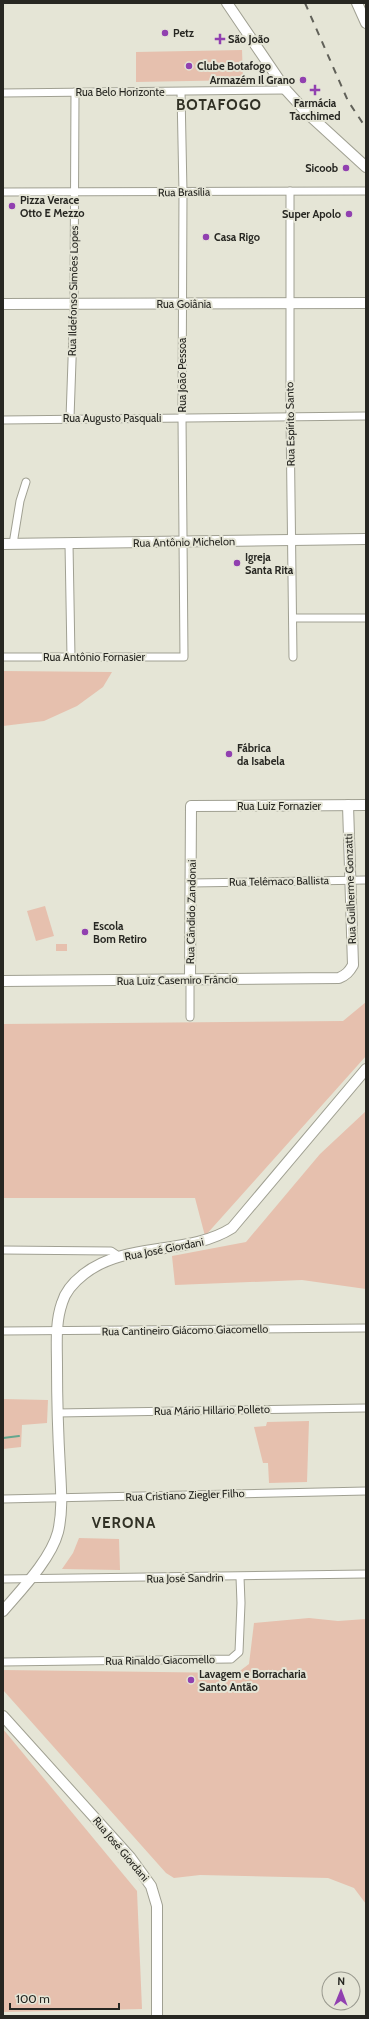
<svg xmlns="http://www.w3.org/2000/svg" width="369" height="2019" viewBox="0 0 369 2019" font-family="Cabin,sans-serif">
	<rect width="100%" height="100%" fill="#e5e5d6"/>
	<g fill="#e6c0ae">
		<polygon points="242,50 243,80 136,82 136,52"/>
		<polygon points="3,671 112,672 103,687 77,706 44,721 3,726"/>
		<polygon points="45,906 54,936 36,941 27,911"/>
		<rect x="56" y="944" width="11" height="7"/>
		<polygon points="366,1002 366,1056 205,1236 195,1198 3,1198 3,1024 343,1021"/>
		<polygon points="366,1111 366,1289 302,1280 175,1285 172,1256 246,1242 320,1154"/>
		<polygon points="3,1399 48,1400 47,1423 22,1425 21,1447 3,1449"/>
		<polygon points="309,1421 307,1482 269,1483 268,1463 263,1463 254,1427 266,1426 267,1422"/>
		<polygon points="79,1538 119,1539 120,1570 62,1569 73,1553"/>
		<polygon points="309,1618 338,1621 366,1619 366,1904 354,1888 328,1878 200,1875 174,1878 166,1873 3,1690 3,1670 237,1673 249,1664 254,1623"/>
		<polygon points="3,1729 137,1891 142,2009 3,2012"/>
	</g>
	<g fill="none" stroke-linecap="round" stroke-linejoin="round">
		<polyline stroke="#64a68e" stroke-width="2" points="3,1438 19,1436"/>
		<g stroke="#a0a092" stroke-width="9">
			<g id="street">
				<polyline points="3,93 286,90"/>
				<polyline points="290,191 290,416 293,657"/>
				<polyline points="3,192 366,191"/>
				<polyline points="70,418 74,303 75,92"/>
				<polyline points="3,420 366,416"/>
				<polyline points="13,544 20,501 26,482"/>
				<polyline points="69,544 71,657"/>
				<polyline points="293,618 366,618"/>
				<polyline points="3,657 184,657 182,417 183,192 181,92"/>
				<polyline points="191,883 366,880"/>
				<polyline points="190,979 190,1017"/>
				<polyline points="3,1250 111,1251 120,1257"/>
				<polyline points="3,1331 366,1328"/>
				<polyline points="57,1413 366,1408"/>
				<polyline points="3,1499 366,1491"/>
				<polyline points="3,1579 366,1574"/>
				<polyline points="3,1662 231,1659 239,1652 241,1603 240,1577"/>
			</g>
		</g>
		<g stroke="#a0a092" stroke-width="12">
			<g id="secondary">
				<polyline points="227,3 286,90 307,113 366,167"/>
				<polyline points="357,3 366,23"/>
				<polyline points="3,304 366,303"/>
				<polyline points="3,544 366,539"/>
				<polyline points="190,979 191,806 366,805"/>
				<path d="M 3,981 L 339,978 C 346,975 349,972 353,965 L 348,805"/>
				<path d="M 3,1611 C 21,1590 51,1559 58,1532 C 63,1511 61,1489 60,1469 C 58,1434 57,1400 57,1366 C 57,1345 55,1323 62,1303 C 65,1292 75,1281 84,1274 C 126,1241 188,1256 232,1228 L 366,1069"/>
				<polyline points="3,1716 130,1857 151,1886 157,1906 157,2016"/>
			</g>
		</g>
		<use href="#street" stroke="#fff" stroke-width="7"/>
		<use href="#secondary" stroke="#fff" stroke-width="10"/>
		<polyline stroke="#616159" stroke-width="2" stroke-dasharray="7 7" stroke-linecap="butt" points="305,3 348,101 366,128"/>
	</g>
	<g fill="#9140b0" stroke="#e5e5d6" stroke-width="1.5">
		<circle cx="165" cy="33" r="4"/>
		<path d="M218 33h4v4h4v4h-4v4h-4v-4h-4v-4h4z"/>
		<circle cx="189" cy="66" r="4"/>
		<circle cx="303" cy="80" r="4"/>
		<path d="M313 84h4v4h4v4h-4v4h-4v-4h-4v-4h4z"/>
		<circle cx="346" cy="168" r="4"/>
		<circle cx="12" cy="206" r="4"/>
		<circle cx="349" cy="214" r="4"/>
		<circle cx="206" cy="237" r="4"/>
		<circle cx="237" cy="563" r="4"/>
		<circle cx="229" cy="754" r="4"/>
		<circle cx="85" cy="932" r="4"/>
		<circle cx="191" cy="1680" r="4"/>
	</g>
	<g text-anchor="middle" stroke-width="4" stroke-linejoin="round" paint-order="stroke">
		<g font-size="11" font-weight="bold" fill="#272722" stroke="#e5e5d6" text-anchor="start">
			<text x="173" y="37">Petz</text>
			<text x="228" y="43">São João</text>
			<text x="197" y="70">Clube Botafogo</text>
			<text x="295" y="84" text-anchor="end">Armazém Il Grano</text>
			<text x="315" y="107" text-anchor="middle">Farmácia<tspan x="315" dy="13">Tacchimed</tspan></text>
			<text x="338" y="172" text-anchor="end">Sicoob</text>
			<text x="20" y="204">Pizza Verace<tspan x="20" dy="13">Otto E Mezzo</tspan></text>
			<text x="341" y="218" text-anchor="end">Super Apolo</text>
			<text x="214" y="241">Casa Rigo</text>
			<text x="245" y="561">Igreja<tspan x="245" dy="13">Santa Rita</tspan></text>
			<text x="237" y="752">Fábrica<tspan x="237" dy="13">da Isabela</tspan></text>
			<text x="93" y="930">Escola<tspan x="93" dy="13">Bom Retiro</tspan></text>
			<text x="199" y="1678">Lavagem e Borracharia<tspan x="199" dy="13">Santo Antão</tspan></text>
		</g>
		<g font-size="11" fill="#272722" stroke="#e5e5d6">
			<text x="120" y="96">Rua Belo Horizonte</text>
			<text transform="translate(184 192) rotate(-1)" y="4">Rua Brasília</text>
			<text transform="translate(73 291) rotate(-89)" y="4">Rua Ildefonso Simões Lopes</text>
			<text x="184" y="308">Rua Goiânia</text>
			<text transform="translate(182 375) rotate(-90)" y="4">Rua João Pessoa</text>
			<text x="112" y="422">Rua Augusto Pasquali</text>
			<text transform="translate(290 424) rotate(-91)" y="4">Rua Espírito Santo</text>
			<text transform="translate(184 542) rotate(-1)" y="4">Rua Antônio Michelon</text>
			<text x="94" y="661">Rua Antônio Fornasier</text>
			<text x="279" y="810">Rua Luiz Fornazier</text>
			<text transform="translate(279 881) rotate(-1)" y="4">Rua Telêmaco Ballista</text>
			<text transform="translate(350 889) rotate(-92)" y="4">Rua Guilherme Gonzatti</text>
			<text transform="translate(191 912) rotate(-89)" y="4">Rua Cândido Zandonai</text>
			<text transform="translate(177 980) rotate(-1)" y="4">Rua Luiz Casemiro Frâncio</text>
			<text transform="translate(164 1249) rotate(-11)" y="4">Rua José Giordani</text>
			<text transform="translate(185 1330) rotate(-1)" y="4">Rua Cantineiro Giácomo Giacomello</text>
			<text transform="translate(212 1410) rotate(-1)" y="4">Rua Mário Hillario Polleto</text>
			<text transform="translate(185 1495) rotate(-2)" y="4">Rua Cristiano Ziegler Filho</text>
			<text transform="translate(185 1578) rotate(-1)" y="4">Rua José Sandrin</text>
			<text transform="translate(160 1660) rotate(-1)" y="4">Rua Rinaldo Giacomello</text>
			<text transform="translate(121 1849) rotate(50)" y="4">Rua José Giordani</text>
		</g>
		<g font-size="15" font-weight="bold" letter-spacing="1" fill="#313125" stroke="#e5e5d6">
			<text x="219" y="110">BOTAFOGO</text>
			<text x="124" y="1528">VERONA</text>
		</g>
	</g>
	<rect width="369" height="2019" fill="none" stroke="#272722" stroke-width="8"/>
	<g transform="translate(341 1991) rotate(1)"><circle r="19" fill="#e5e5d6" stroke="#99998e"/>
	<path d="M0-3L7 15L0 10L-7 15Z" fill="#9140b0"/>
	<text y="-6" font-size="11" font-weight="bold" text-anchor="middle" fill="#272722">N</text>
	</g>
	<path d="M10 2003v6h109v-6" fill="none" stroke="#272722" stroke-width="2"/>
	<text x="16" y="2003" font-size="12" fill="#272722" stroke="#e5e5d6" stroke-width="3" paint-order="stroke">100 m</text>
</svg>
